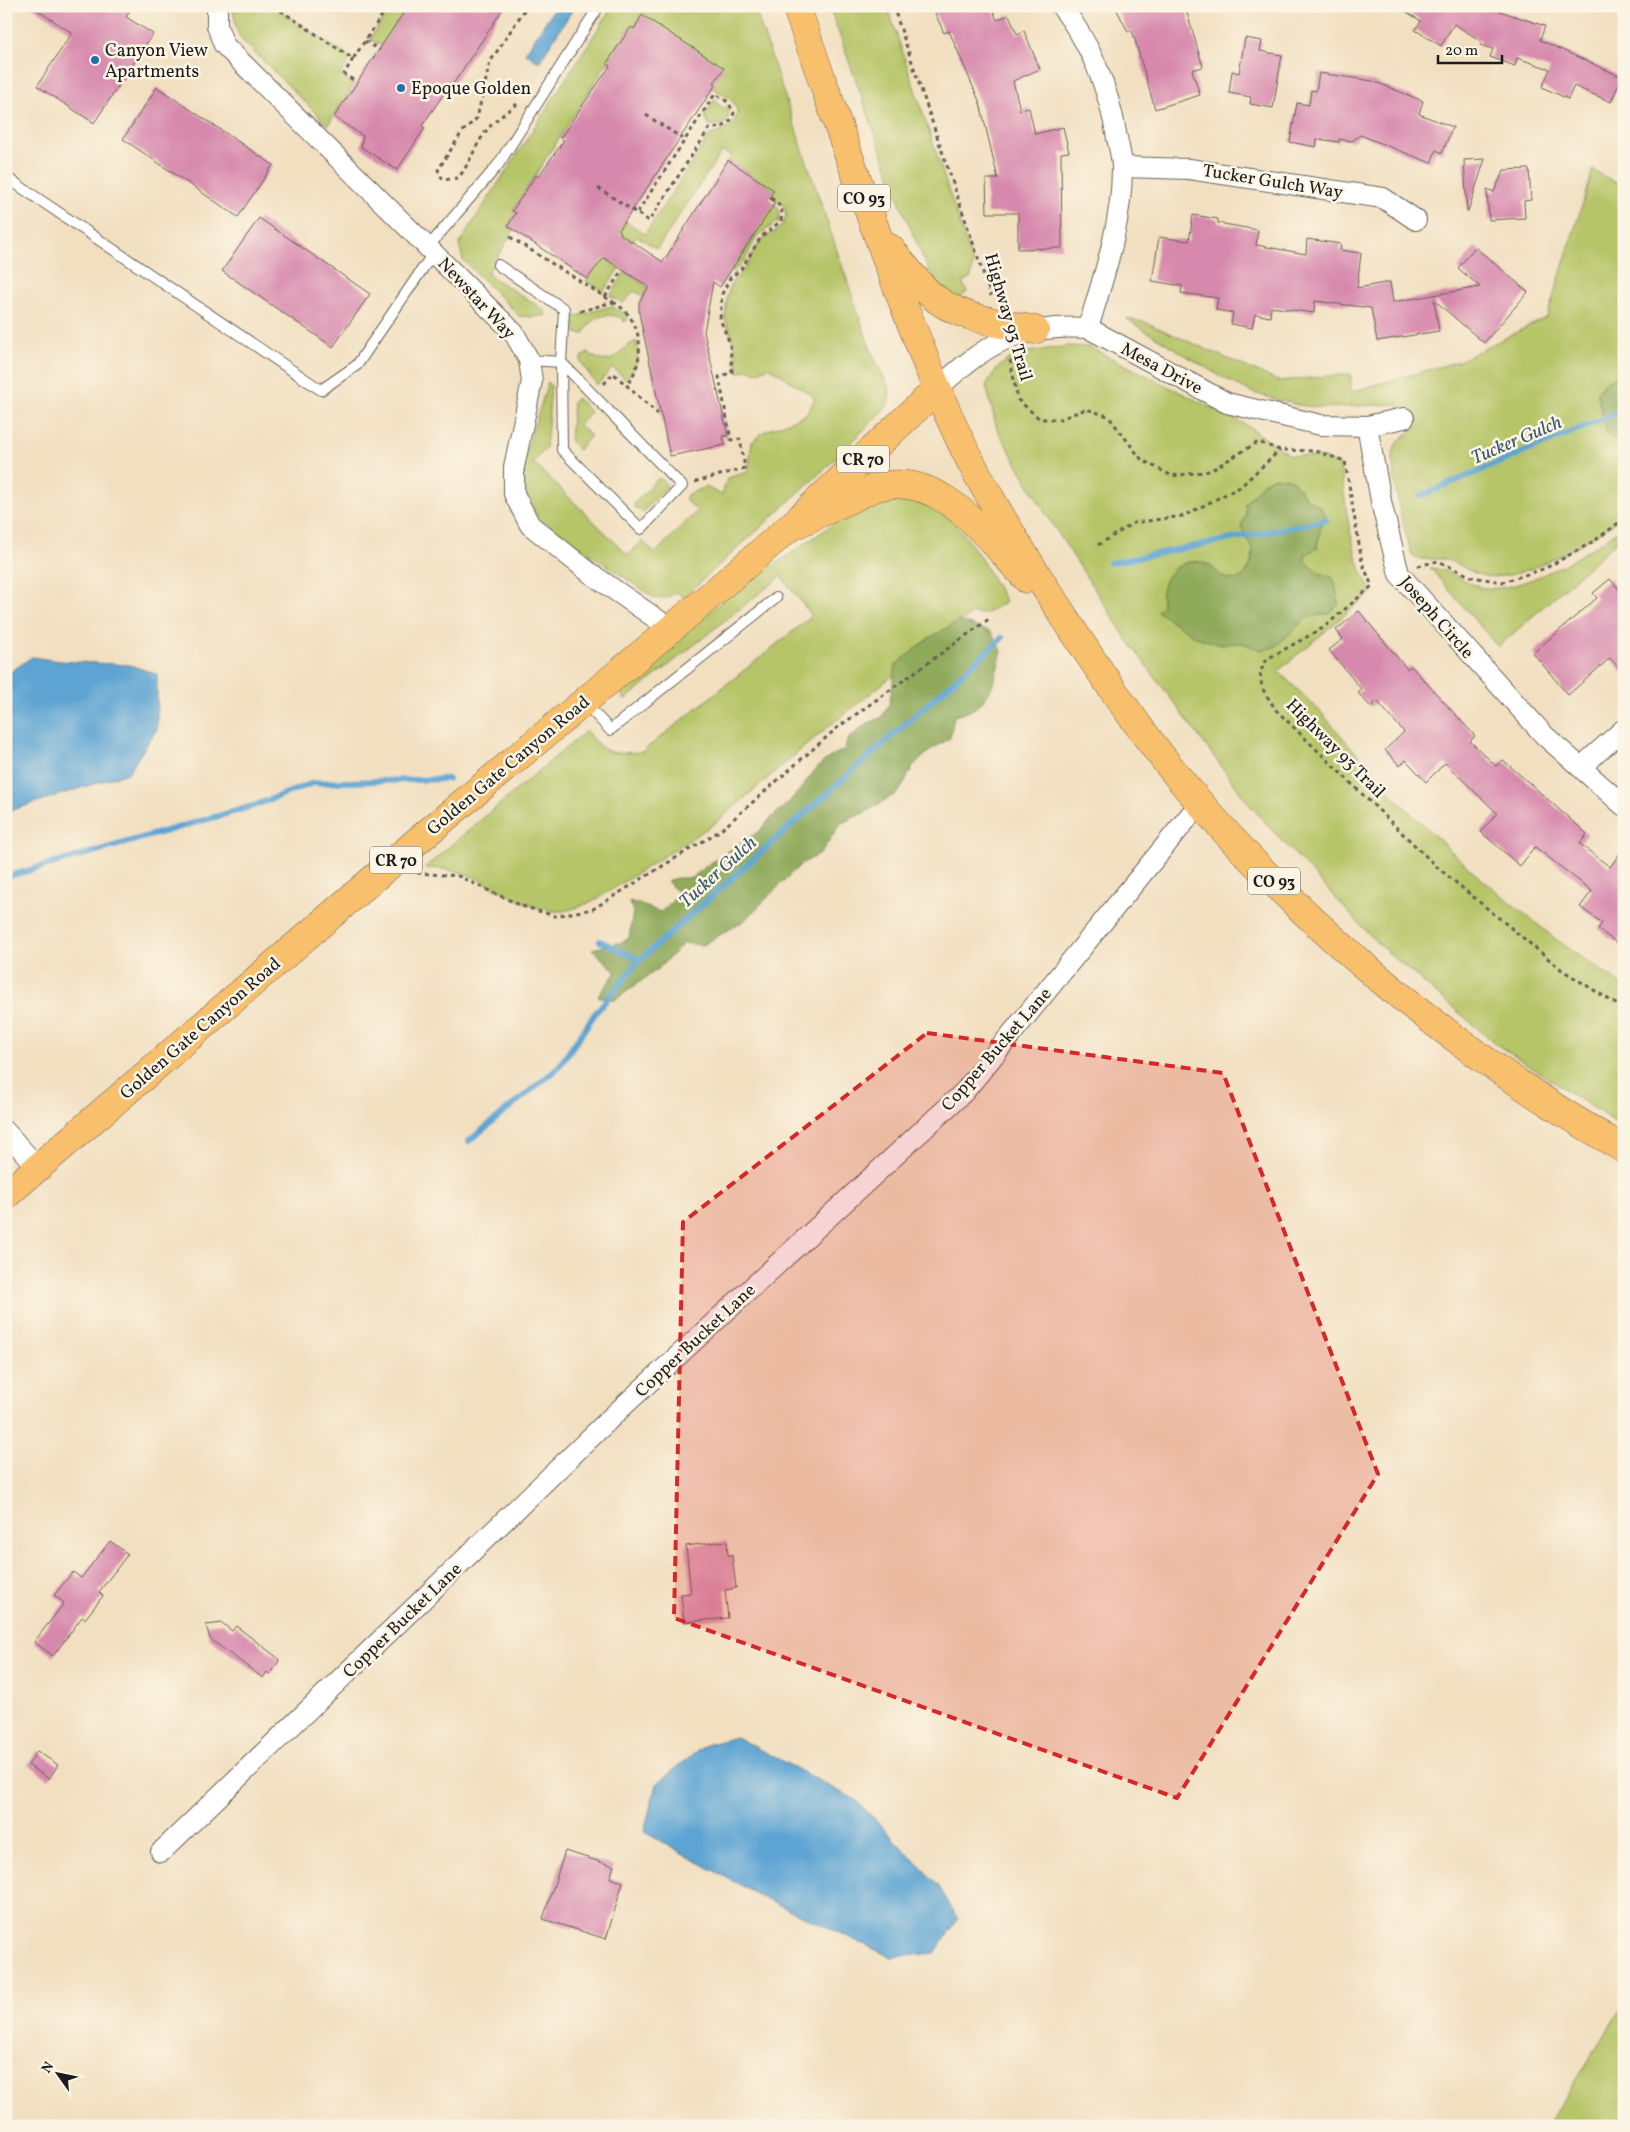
<svg xmlns="http://www.w3.org/2000/svg" width="1630" height="2132" viewBox="0 0 1630 2132" font-family="Vollkorn,serif">
	<rect width="100%" height="100%" fill="#fcf5e5"/>
	<filter id="ink" filterUnits="userSpaceOnUse"><feTurbulence type="fractalNoise" baseFrequency=".02" numOctaves="2"/><feDisplacementMap in="SourceGraphic" scale="10" xChannelSelector="R" yChannelSelector="G"/><feConvolveMatrix kernelMatrix="1 2 1 2 8 2 1 2 1" color-interpolation-filters="sRGB"/></filter>
	<filter id="wash" filterUnits="userSpaceOnUse"><feTurbulence type="fractalNoise" baseFrequency=".0096" numOctaves="4" result="noise"/><feDisplacementMap in="SourceGraphic" scale="20" xChannelSelector="R" yChannelSelector="G"/><feGaussianBlur stdDeviation="1.12" result="paint"/><feColorMatrix in="noise" values="0 0 0 0 0 0 0 0 0 0 0 0 0 0 0 0 0 1.4 0 .05"/><feComposite in="paint" operator="in"/></filter>
	<g filter="url(#wash)">
		<rect width="100%" height="100%" fill="#f1dfc0"/>
		<g fill="#b6c568" stroke="#697042">
			<polygon points="232,6 272,6 351,58 340,75 354,84 328,125 242,40 237,31"/>
			<polygon points="391,6 408,6 382,46 370,39"/>
			<path d="M 613,6 L 754,6 L 871,351 L 890,390 L 888,405 L 830,464 L 683,598 L 677,592 L 668,597 L 656,599 L 538,518 L 528,498 L 521,468 L 548,382 L 551,385 L 546,449 L 533,462 L 628,555 L 642,541 L 655,553 L 697,511 L 685,499 L 688,494 L 706,487 L 722,495 L 727,478 L 748,472 L 752,442 L 763,432 L 805,415 L 814,401 L 813,396 L 769,367 L 756,373 L 749,369 L 738,373 L 734,343 L 725,319 L 727,297 L 732,282 L 743,271 L 760,241 L 779,229 L 783,223 L 786,216 L 784,206 L 771,195 L 774,190 L 728,160 L 732,156 L 722,151 L 657,249 L 637,236 L 632,242 L 619,234 L 621,232 L 619,230 L 625,221 L 645,234 L 710,135 C 726,132 748,117 731,100 C 726,95 719,92 713,88 L 716,84 L 642,16 L 633,29 L 630,27 L 513,210 L 516,213 L 508,226 L 514,230 L 487,274 L 544,310 L 546,315 L 534,317 L 519,316 L 463,260 L 459,244 Z"/>
			<polygon points="829,6 887,6 973,263 971,277 963,283 967,292 956,301 944,293 931,276 903,211"/>
			<polygon points="715,99 719,106 729,109 727,122 717,126 708,124 705,115"/>
			<path d="M 1593,170 L 1624,187 L 1624,515 C 1594,538 1524,583 1485,576 C 1472,574 1462,565 1450,561 C 1437,556 1424,562 1413,557 C 1405,538 1387,464 1395,447 C 1399,439 1406,435 1412,431 L 1396,404 L 1323,408 L 1298,405 L 1253,393 L 1213,372 L 1125,318 L 1147,323 L 1278,381 L 1351,374 L 1351,392 L 1459,361 L 1547,317 Z"/>
			<polygon points="775,203 780,212 779,221 757,236 745,260 733,272 731,271 737,257 740,258 756,232 754,230"/>
			<polygon points="612,245 623,252 615,265 619,268 603,292 586,281"/>
			<polygon points="625,272 648,287 643,296 634,291 623,303 610,296"/>
			<path d="M 611,306 L 624,313 L 628,320 L 624,322 L 623,319 C 605,310 592,317 584,334 L 576,333 L 574,317 Z"/>
			<path d="M 636,341 C 640,356 637,369 625,379 L 613,368 L 597,385 L 581,362 L 581,357 L 588,353 C 615,372 615,350 636,341 Z"/>
			<path d="M 1068,346 L 1089,347 L 1107,356 L 1246,425 L 1290,455 L 1324,458 L 1340,465 C 1347,509 1349,553 1372,592 L 1278,671 L 1320,711 L 1393,796 L 1473,872 L 1554,938 L 1624,986 L 1624,1128 L 1496,1044 L 1377,943 L 1252,808 L 1126,638 L 1044,511 L 997,429 L 986,386 C 1003,349 1034,352 1068,346 Z"/>
			<polygon points="577,398 590,412 579,425 591,436 578,450 570,442 573,401"/>
			<polygon points="657,479 661,479 667,485 665,489 643,512 634,507 635,503"/>
			<path d="M 880,498 C 895,498 915,496 929,504 C 966,524 985,567 1006,602 L 985,614 L 972,613 L 818,735 L 714,824 L 597,899 C 586,904 574,910 561,911 C 536,914 493,885 469,875 C 454,870 439,868 424,868 L 586,731 C 607,757 611,753 642,752 L 812,616 L 781,576 L 625,700 L 618,688 L 727,597 L 838,521 Z"/>
			<path d="M 1624,526 L 1624,535 L 1498,647 L 1430,568 C 1449,568 1463,582 1480,587 C 1520,597 1593,549 1624,526 Z"/>
			<polygon points="1624,2004 1624,2126 1546,2126"/>
		</g>
		<g fill="#90aa5c" stroke="#56633c">
			<polygon points="1624,372 1624,443 1607,434 1597,393 1605,382"/>
			<path d="M 1274,477 L 1288,478 L 1295,483 L 1306,498 L 1319,506 L 1326,516 L 1322,521 L 1317,548 L 1305,555 L 1306,562 L 1319,573 L 1332,577 L 1335,583 L 1339,604 L 1329,614 L 1308,617 L 1275,647 L 1261,650 L 1242,643 L 1218,644 L 1196,637 L 1157,611 L 1163,605 C 1160,597 1162,587 1166,579 C 1174,564 1196,555 1212,567 C 1216,570 1218,574 1223,577 C 1244,586 1252,567 1253,550 L 1241,528 L 1246,513 L 1245,504 L 1263,483 Z"/>
			<path d="M 959,621 L 991,632 L 1002,651 C 993,683 992,708 954,716 L 950,738 L 932,749 L 913,766 L 899,792 L 864,813 L 841,823 L 820,854 L 801,864 L 745,920 L 703,945 L 684,943 L 659,968 L 615,1000 L 598,996 L 616,972 L 592,949 L 623,942 L 629,938 L 633,912 L 629,901 L 661,912 L 679,894 L 667,881 L 677,878 L 692,878 L 706,866 L 761,830 C 769,818 779,812 789,802 C 810,781 814,762 844,750 L 848,739 L 866,724 L 881,718 L 889,705 L 896,665 L 929,638 Z"/>
		</g>
		<g fill="#5da4d3" stroke="#3c6078">
			<polygon points="556,6 575,6 539,62 525,53"/>
			<polygon points="32,657 60,661 130,665 157,674 157,729 128,773 6,812 6,675"/>
			<polygon points="736,1737 856,1800 938,1885 958,1919 935,1953 891,1957 756,1894 644,1832 656,1784 705,1745"/>
		</g>
		<g fill="none" stroke-linecap="round" stroke-linejoin="round">
			<g stroke="#5da4d3" stroke-width="6">
				<polyline points="1420,496 1624,410"/>
				<polyline points="1110,563 1326,520"/>
				<polyline points="6,877 253,806 313,783 448,779"/>
				<polyline points="600,941 640,960"/>
				<polyline points="469,1141 558,1068 596,1012 640,960 1002,638"/>
			</g>
		</g>
		<g id="blocks">
			<g fill="#d789ad">
				<polygon points="31,6 133,6 126,17 153,34 94,123 37,86 72,33"/>
				<polygon points="408,6 505,6 447,93 445,92 422,126 425,128 397,170 361,147 363,136 334,117"/>
				<polygon points="932,6 991,6 997,20 1009,15 1017,34 1024,31 1040,69 1013,81 1020,110 1029,108 1035,134 1063,127 1069,152 1061,153 1062,248 1018,249 1018,213 987,213 986,179 998,179 980,103 949,31 944,33"/>
				<polygon points="1115,6 1185,6 1203,67 1192,70 1200,95 1155,109 1132,30 1128,32"/>
				<polygon points="1397,6 1485,6 1545,26 1540,40 1622,77 1611,102 1574,86 1568,99 1542,87 1550,69 1517,58 1515,66 1490,57 1493,49 1480,45 1481,41 1454,24 1441,46 1415,30 1421,21"/>
				<polygon points="642,15 724,68 714,83 716,84 619,230 621,232 620,234 663,262 728,160 774,190 769,198 775,203 720,287 713,282 704,332 728,436 723,436 725,445 670,456 639,313 639,302 649,287 604,258 587,279 508,226 516,213 512,211 536,175 538,177 564,140 560,138 610,66 606,64 631,27 634,29"/>
				<polygon points="1245,38 1262,41 1260,51 1282,55 1273,108 1250,104 1251,97 1229,93 1232,71 1239,73"/>
				<polygon points="1319,73 1373,81 1423,101 1419,114 1453,127 1442,153 1436,150 1431,163 1360,135 1352,141 1339,139 1339,142 1317,139 1316,147 1290,142 1297,103 1309,105 1311,90 1316,91"/>
				<polygon points="157,87 273,165 238,217 123,139"/>
				<polygon points="1485,159 1468,211 1467,211 1464,160"/>
				<polygon points="1529,169 1531,200 1524,201 1525,218 1489,220 1487,189 1494,192 1504,170"/>
				<polygon points="1193,215 1218,219 1218,223 1258,230 1256,245 1306,254 1307,239 1341,244 1340,250 1361,253 1357,288 1390,282 1393,302 1480,287 1458,268 1475,247 1528,292 1484,343 1434,300 1439,331 1377,341 1371,308 1315,301 1314,313 1271,307 1270,317 1255,314 1252,328 1231,324 1233,313 1216,310 1218,298 1181,293 1182,286 1152,281 1159,237 1189,241"/>
				<polygon points="259,218 370,294 333,347 222,271"/>
				<polygon points="1610,579 1624,595 1624,674 1610,658 1568,695 1533,653 1597,598 1593,593"/>
				<polygon points="1359,611 1407,669 1411,666 1475,736 1470,741 1496,766 1503,760 1587,834 1580,844 1610,867 1624,848 1624,933 1617,943 1598,929 1602,923 1580,907 1592,891 1535,847 1520,866 1481,832 1497,813 1445,763 1426,782 1406,760 1400,766 1385,750 1404,732 1377,701 1371,707 1358,693 1362,690 1329,650 1343,639 1336,630"/>
				<polygon points="110,1541 128,1554 99,1592 103,1596 85,1619 82,1617 53,1656 34,1642 64,1603 54,1595 73,1572 81,1578"/>
				<polygon points="727,1541 728,1555 732,1555 736,1588 725,1590 728,1618 684,1622 681,1594 691,1593 686,1546"/>
				<polygon points="222,1623 232,1631 236,1626 278,1658 279,1661 270,1675 267,1672 263,1678 210,1639 206,1625"/>
				<polygon points="37,1751 58,1765 49,1779 28,1765"/>
				<polygon points="565,1851 614,1866 610,1878 623,1882 606,1939 543,1919"/>
			</g>
		</g>
	</g>
	<g filter="url(#ink)">
		<use href="#blocks" fill-opacity="0" stroke="#676055" stroke-width="1"/>
		<g fill="none" stroke-linecap="round" stroke-linejoin="round">
			<g stroke="#676055" stroke-width="12">
				<g id="service">
					<polyline points="336,6 338,6"/>
					<polyline points="6,177 321,390 357,365 434,252"/>
					<polyline points="429,246 498,165 599,6"/>
					<polyline points="498,265 564,309 561,362 562,450 641,529 682,486 561,362 529,360"/>
					<polyline points="585,703 610,730 776,598"/>
				</g>
			</g>
			<g stroke="#676055" stroke-width="22">
				<g id="minor">
					<polyline points="217,6 217,26 224,45 514,333 529,360 532,381 514,467 514,494 530,525 590,573 671,629"/>
					<path d="M 1061,6 C 1091,44 1109,90 1117,138 C 1119,147 1122,158 1122,168 C 1122,223 1104,276 1088,328"/>
					<polyline points="1122,167 1189,169 1383,198 1416,220"/>
					<path d="M 937,389 C 987,343 1017,324 1088,328 L 1227,403 L 1321,425 L 1367,426 L 1404,418"/>
					<polyline points="1367,426 1382,506 1399,574 1544,735 1624,806"/>
					<polyline points="1581,767 1624,729"/>
					<polyline points="6,1132 38,1168"/>
					<polyline points="161,1852 617,1412 964,1092 1200,803"/>
				</g>
			</g>
			<g stroke="#676055" stroke-width="29">
				<polyline id="primary" points="6,1195 415,843 671,629 789,528 937,389"/>
			</g>
			<g stroke="#676055" stroke-width="29">
				<g id="trunk">
					<path d="M 796,6 C 832,107 866,208 905,308 C 926,362 947,417 974,468 C 1000,517 1030,565 1061,612 C 1100,673 1141,733 1188,789 C 1309,933 1461,1055 1624,1149"/>
					<path d="M 890,248 C 903,263 915,281 930,294 C 957,319 1001,323 1035,330"/>
					<path d="M 789,528 L 874,488 C 940,467 987,538 1027,579"/>
				</g>
			</g>
			<g stroke="#676055" stroke-width="3" stroke-dasharray="4 4" stroke-linecap="butt">
				<polyline points="274,6 353,59 388,6"/>
				<polyline points="515,6 524,12"/>
				<polyline points="893,6 991,296"/>
				<polyline points="365,41 380,50"/>
				<polyline points="353,59 344,74 356,82"/>
				<path d="M 517,104 C 505,114 491,122 482,137 C 473,151 469,165 458,178 L 443,180 L 438,170 L 462,132 L 477,118 L 490,62 L 527,6"/>
				<polyline points="646,115 685,140"/>
				<path d="M 598,188 L 649,221 L 709,129 C 723,127 729,127 734,113 L 728,102 L 715,94 L 637,213"/>
				<polyline points="510,237 613,302 578,312"/>
				<polyline points="605,297 622,270"/>
				<path d="M 613,302 C 643,318 647,359 627,385"/>
				<polyline points="1010,360 1018,400 1040,419 1060,419 1086,409 1108,416 1142,460 1172,476 1210,471 1258,442 1280,450 1315,451 1345,461 1362,562 1372,586 1323,628 1267,659 1260,672 1262,688 1276,710 1437,867 1562,970 1624,1009"/>
				<polyline points="604,384 613,373 658,414"/>
				<polyline points="695,482 745,468 740,439 731,440 719,377 732,372 730,344 720,319 722,294 730,278 741,269 761,237 781,221 782,208 770,197"/>
				<polyline points="1098,545 1134,523 1183,516 1240,487 1280,450"/>
				<polyline points="1418,566 1438,561 1472,577 1503,582 1546,568 1594,541 1624,519"/>
				<polyline points="417,873 458,876 522,906 555,916 593,909 721,830 837,728 989,619"/>
			</g>
			<use href="#service" stroke="#fff" stroke-width="10"/>
			<use href="#minor" stroke="#fff" stroke-width="20"/>
			<use href="#primary" stroke="#f8bf6c" stroke-width="28"/>
			<use href="#trunk" stroke="#f8bf6c" stroke-width="28"/>
		</g>
	</g>
	<path fill="#d62828" fill-opacity="0.2" stroke="#d62828" stroke-width="4" stroke-dasharray="10 6" stroke-linejoin="round" d="M 927,1033 L 1223,1073 L 1378,1474 L 1177,1798 L 674,1618 L 683,1222 Z"/>
	<g fill="#1f6fb2" stroke="#fcf5e5" stroke-width="2">
		<circle cx="95" cy="60" r="5"/>
		<circle cx="401" cy="88" r="5"/>
	</g>
	<g text-anchor="middle" stroke-width="5" stroke-linejoin="round" paint-order="stroke">
		<g fill="#fcf5e5" stroke="#5f5d58" stroke-width="1">
			<rect x="838" y="184.5" width="52" height="27" rx="4"/>
			<rect x="837" y="445.5" width="52" height="27" rx="4"/>
			<rect x="370" y="846.5" width="52" height="27" rx="4"/>
			<rect x="1248" y="867.5" width="52" height="27" rx="4"/>
		</g>
		<g font-size="16" font-weight="bold" fill="#1c1c1c">
			<text x="864" y="204">CO 93</text>
			<text x="863" y="465">CR 70</text>
			<text x="396" y="866">CR 70</text>
			<text x="1274" y="887">CO 93</text>
		</g>
		<g font-size="18" fill="#1c1c1c" stroke="#fcf5e5" text-anchor="start">
			<text x="105" y="56">Canyon View<tspan x="105" dy="21">Apartments</tspan></text>
			<text x="411" y="94">Epoque Golden</text>
		</g>
		<g font-size="18" fill="#1c1c1c" stroke="#fcf5e5">
			<text transform="translate(1273 181) rotate(9)" y="6">Tucker Gulch Way</text>
			<text transform="translate(477 298) rotate(47)" y="6">Newstar Way</text>
			<text transform="translate(1009 317) rotate(74)" y="6">Highway 93 Trail</text>
			<text transform="translate(1162 368) rotate(28)" y="6">Mesa Drive</text>
			<text transform="translate(1437 617) rotate(49)" y="6">Joseph Circle</text>
			<text transform="translate(1336 748) rotate(45)" y="6">Highway 93 Trail</text>
			<text transform="translate(508 765) rotate(-40)" y="6">Golden Gate Canyon Road</text>
			<text transform="translate(200 1028) rotate(-41)" y="6">Golden Gate Canyon Road</text>
			<text transform="translate(996 1049) rotate(-49)" y="6">Copper Bucket Lane</text>
			<text transform="translate(695 1340) rotate(-43)" y="6">Copper Bucket Lane</text>
			<text transform="translate(402 1620) rotate(-44)" y="6">Copper Bucket Lane</text>
		</g>
		<g font-size="19" font-style="italic" fill="#39596e" stroke="#fcf5e5">
			<text transform="translate(1516 439) rotate(-23)" y="7">Tucker Gulch</text>
			<text transform="translate(717 871) rotate(-42)" y="7">Tucker Gulch</text>
		</g>
	</g>
	<rect width="1630" height="2132" fill="none" stroke="#fcf5e5" stroke-width="25"/>
	<g transform="translate(58 2074) rotate(303)" stroke="#fcf5e5" stroke-width="4" paint-order="stroke">
	<path d="M0-4L9 19L0 12L-9 19Z" fill="#1c1c1c"/>
	<text y="-8" font-size="14" font-weight="bold" text-anchor="middle" fill="#1c1c1c">N</text>
	</g>
	<path d="M1438 55v8h64v-8" fill="none" stroke="#1c1c1c" stroke-width="2.5"/>
	<text x="1445" y="55" font-size="15" fill="#1c1c1c" stroke="#fcf5e5" stroke-width="4" paint-order="stroke">20 m</text>
</svg>
